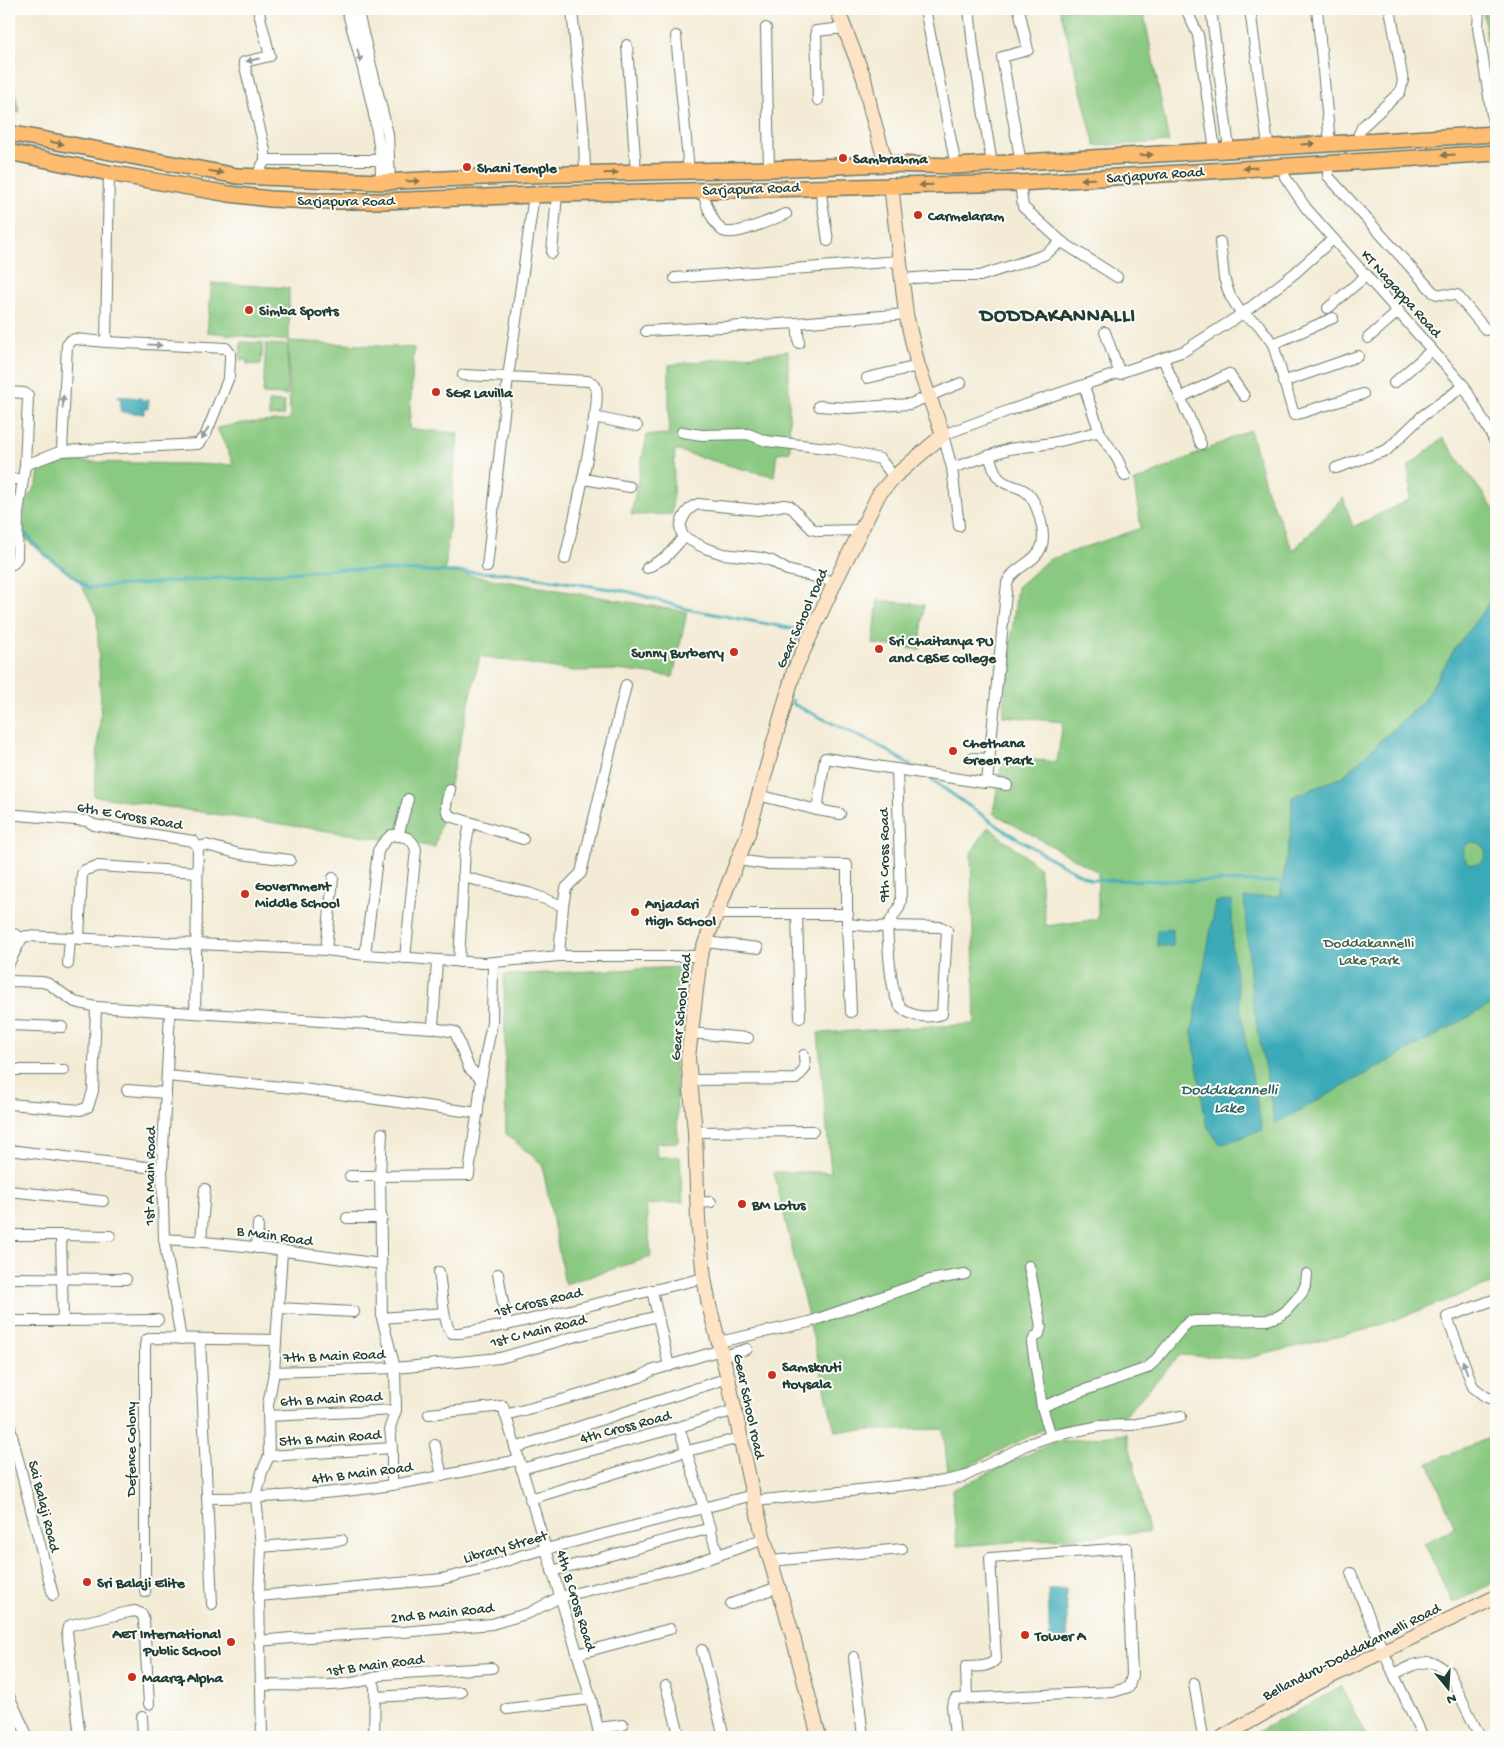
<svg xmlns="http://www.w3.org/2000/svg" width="1505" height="1746" viewBox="0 0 1505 1746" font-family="'Gochi Hand',sans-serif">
	<rect width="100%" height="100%" fill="#fdfcf7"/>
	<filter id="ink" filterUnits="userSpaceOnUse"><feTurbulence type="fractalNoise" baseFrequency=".02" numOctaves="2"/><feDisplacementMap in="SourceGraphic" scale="10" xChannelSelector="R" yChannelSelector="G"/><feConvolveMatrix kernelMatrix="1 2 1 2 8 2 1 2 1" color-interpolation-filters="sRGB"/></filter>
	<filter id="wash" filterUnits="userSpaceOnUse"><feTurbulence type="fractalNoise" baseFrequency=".0096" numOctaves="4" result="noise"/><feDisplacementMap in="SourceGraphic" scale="20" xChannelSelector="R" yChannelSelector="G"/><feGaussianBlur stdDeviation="1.12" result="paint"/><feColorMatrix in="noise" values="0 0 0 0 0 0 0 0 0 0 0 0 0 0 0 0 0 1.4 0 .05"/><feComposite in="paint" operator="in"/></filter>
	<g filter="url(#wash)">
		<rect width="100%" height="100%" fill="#f3ebd5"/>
		<g fill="#8ac981" stroke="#54835a">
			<polygon points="1060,9 1143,9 1169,142 1095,146"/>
			<polygon points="1486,9 1496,9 1496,104 1483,10"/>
			<polygon points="9,62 19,113 9,110"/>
			<polygon points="212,283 289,288 289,341 414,348 409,429 458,433 445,571 687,612 673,677 618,670 573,671 480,656 435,847 94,796 101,709 97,616 81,584 24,538 25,502 37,484 40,461 234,465 217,428 244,423 290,420 288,341 207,332"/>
			<polygon points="241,342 263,343 261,365 247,364 247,360 240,360"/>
			<polygon points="266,344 287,345 288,367 287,395 263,394"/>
			<polygon points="788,351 790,452 777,453 774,476 742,469 675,450 672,514 631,515 647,435 669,434 669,365"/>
			<polygon points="269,401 285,402 283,416 269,416"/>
			<polygon points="1250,430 1267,491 1293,551 1343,498 1353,527 1410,499 1409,466 1443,438 1496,512 1496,1282 1369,1329 1245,1359 1180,1355 1125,1415 1042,1430 958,1471 948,1472 943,1429 835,1431 774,1172 831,1172 818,1033 975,1024 971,853 988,827 1039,867 1046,926 1098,919 1098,872 993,813 1003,757 1057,762 1063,722 1003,716 1017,587 1048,560 1141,528 1134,482"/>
			<polygon points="9,487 13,487 10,533 9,533"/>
			<polygon points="878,600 924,605 920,649 873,644"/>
			<polygon points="681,967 675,1060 678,1142 656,1143 657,1157 680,1157 683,1202 646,1205 651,1257 565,1284 542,1164 506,1134 504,975"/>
			<polygon points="1127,1434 1149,1532 957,1546 952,1490 1055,1442"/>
			<polygon points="1496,1435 1496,1582 1453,1603 1424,1543 1455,1528 1429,1463"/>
			<polygon points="1341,1687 1367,1737 1248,1737"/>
		</g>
		<g fill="#3baab8" stroke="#2d7476" fill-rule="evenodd">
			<polygon points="118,396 141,398 141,400 149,400 148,409 144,409 144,414 120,412 121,399 118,398"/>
			<path d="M 1496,594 L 1496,1002 L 1275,1124 L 1252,998 L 1244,898 L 1280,896 L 1291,831 L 1292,797 L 1342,777 L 1423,701 L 1454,650 ZM 1471,842 L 1479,843 C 1493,853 1482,870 1467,862 L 1463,855 L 1464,847 Z"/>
			<polygon points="1232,900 1232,948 1245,1038 1262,1130 1220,1145 1206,1124 1192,1031 1216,902"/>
			<polygon points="1173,929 1173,946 1157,946 1157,930"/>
			<polygon points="1066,1589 1068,1644 1050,1645 1048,1590"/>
		</g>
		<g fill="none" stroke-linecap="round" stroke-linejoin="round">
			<g stroke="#3baab8" stroke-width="3">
				<polyline points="9,530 27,535 43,553 89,588 338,569 506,573 630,592 687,609 800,630 786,666 787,674"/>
				<polyline points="792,700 793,704 885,749 914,768"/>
				<polyline points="929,778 1005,831 1052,859 1091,880 1278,882 1284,888"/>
			</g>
		</g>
	</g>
	<g filter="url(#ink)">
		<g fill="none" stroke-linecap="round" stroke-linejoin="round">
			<g stroke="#697a6c" stroke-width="12">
				<g id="street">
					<path d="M 347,9 C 361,65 382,124 381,182"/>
					<polyline points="357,9 388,134 390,182"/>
					<polyline points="572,9 584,138 585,173"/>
					<polyline points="925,9 956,166"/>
					<polyline points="969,9 974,55 992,164"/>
					<polyline points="1019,9 1028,50 1002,57 1021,163"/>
					<polyline points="1186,9 1198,35 1215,150"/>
					<polyline points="1211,9 1229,149"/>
					<polyline points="1250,9 1268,146"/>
					<polyline points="1317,9 1330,143"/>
					<polyline points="1479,9 1478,28 1495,134"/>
					<polyline points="766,28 769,169"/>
					<polyline points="676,36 689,171"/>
					<polyline points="627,45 636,172"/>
					<polyline points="818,100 816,31 845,28"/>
					<polyline points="1357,141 1359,134 1362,127 1400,92 1403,81 1390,9"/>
					<polyline points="265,160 387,160"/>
					<polyline points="1328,163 1328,176 1433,292 1437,294 1457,295 1486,330"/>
					<polyline points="1283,166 1285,177 1306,208 1464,386 1496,443"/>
					<polyline points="256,177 265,160 265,151 244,62 270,56 258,9"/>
					<polyline points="1020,183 1023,207 1062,242 1117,277"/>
					<polyline points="820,187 828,241"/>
					<path d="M 703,190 C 704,200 707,206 711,215 C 714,221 717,227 723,231 C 736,237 772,219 786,214"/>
					<path d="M 534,195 L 508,377 L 588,381 C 592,382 595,384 596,388 C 599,398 594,420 592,430 C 585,474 575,516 565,559"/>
					<polyline points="1220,242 1224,278 1230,296 1242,314 1258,324 1273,344 1294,415 1363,394"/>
					<polyline points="552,253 557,194"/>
					<path d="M 675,278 C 750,273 824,266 899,261"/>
					<polyline points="902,279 942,276 980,276 1044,255 1062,242"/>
					<polyline points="1328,308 1367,275"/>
					<polyline points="797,323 799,343"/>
					<polyline points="646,331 797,323 906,314"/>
					<polyline points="1105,332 1120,374"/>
					<polyline points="1368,338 1399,311"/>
					<polyline points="106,342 109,173"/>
					<polyline points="1273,344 1333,318"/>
					<polyline points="1163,359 1201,444"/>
					<polyline points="463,375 508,377 487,567"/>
					<polyline points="867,378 918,366"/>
					<polyline points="1283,382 1358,356"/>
					<polyline points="1394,383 1432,350"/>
					<polyline points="1084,386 1100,433"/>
					<polyline points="9,392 24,393 28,395 28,398 25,465 23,479 9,479"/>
					<polyline points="1180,398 1229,374 1244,396"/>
					<polyline points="819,406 848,408 910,404 961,383"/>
					<polyline points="594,417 637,426"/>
					<polyline points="682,432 702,435 748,434 766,441 836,449 880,459 894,477"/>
					<polyline points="25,465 62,451 198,444 206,434 229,377 230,359 230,353 226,348 106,342 75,339 71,340 67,345 62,451"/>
					<polyline points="952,468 959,526"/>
					<polyline points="1336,468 1387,450 1422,416 1464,386"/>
					<polyline points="1125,476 1118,460 1100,433 1097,432 1052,443 1009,449 952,468 943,435 1010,410 1184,351 1242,314 1295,273 1333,239"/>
					<polyline points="584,479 630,487"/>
					<polyline points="9,565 13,564 17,558 18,513 23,479"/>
					<polyline points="647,568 666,557 684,537"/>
					<path d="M 835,582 L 787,570 L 772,561 L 762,558 L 723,554 L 705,548 L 684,537 C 675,526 686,508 698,504 L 758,510 L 784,505 L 790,506 L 812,529 L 819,531 L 861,530"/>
					<polyline points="973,758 990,759"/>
					<polyline points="987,782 1007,785"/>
					<path d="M 450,790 C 447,800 443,808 450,816 L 523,839"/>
					<path d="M 758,795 L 817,810 L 825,758 L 985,783 L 987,782 L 1007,583 C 1014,566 1034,564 1041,548 C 1047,535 1037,499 1025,491 C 1017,485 1004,486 998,477 C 994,472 992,463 989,456"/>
					<polyline points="817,810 840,814"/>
					<polyline points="18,815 87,821 94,825 193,841 198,847 195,1013"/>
					<polyline points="398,836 408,799"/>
					<polyline points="198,847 206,845 240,854 290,860"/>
					<polyline points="738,860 765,864 847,865 847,924 851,1012"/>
					<polyline points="463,877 529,893 563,906"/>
					<polyline points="717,914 848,914"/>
					<polyline points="797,914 800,1018"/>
					<path d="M 847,924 L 879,927 L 887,926 L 941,927 L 947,930 L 942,1014 C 930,1018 911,1018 901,1007 C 890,996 888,943 887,926"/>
					<polyline points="887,926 899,908 901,900 897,769"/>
					<polyline points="9,934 14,934 22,938 26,936 326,950 365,955 483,963 559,956 700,956"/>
					<polyline points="79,939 82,874 85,870 97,866 197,872"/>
					<polyline points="705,942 758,948"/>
					<polyline points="326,950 333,878"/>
					<path d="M 365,955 L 378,851 L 383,843 L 391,835 C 405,837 410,835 416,849 L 405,958"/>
					<polyline points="559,956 563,906 566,888 581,873 626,685"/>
					<polyline points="459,962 465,850 470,823"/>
					<polyline points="9,963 22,938"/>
					<polyline points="68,964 70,938"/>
					<path d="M 9,981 L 43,982 L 49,984 L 75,1002 L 96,1007 L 433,1028 L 455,1032 L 469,1068 L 481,1079 C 479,1111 472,1143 469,1175 L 380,1176 L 382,1318 L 395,1368 L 396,1410 L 390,1427 L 392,1448 L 392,1485"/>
					<polyline points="170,1012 162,1169 164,1239 181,1339"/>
					<polyline points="9,1025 62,1027"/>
					<polyline points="433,1028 437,960"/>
					<polyline points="690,1033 748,1038"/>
					<polyline points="9,1070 64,1070"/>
					<polyline points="167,1076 303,1089 478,1113"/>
					<polyline points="481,1079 492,1023 493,963"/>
					<polyline points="691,1080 796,1079 805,1069 804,1055"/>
					<polyline points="127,1090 166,1093"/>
					<polyline points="9,1104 81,1110 88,1107 93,1091 96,1007"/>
					<polyline points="695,1132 813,1131"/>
					<polyline points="9,1150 162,1169"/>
					<polyline points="350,1176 380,1176 382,1133"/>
					<polyline points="9,1191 103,1201"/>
					<polyline points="698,1203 711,1202"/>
					<polyline points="347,1218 382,1218"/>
					<polyline points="9,1235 61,1235 63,1321 9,1321"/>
					<polyline points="61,1235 110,1236"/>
					<path d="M 164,1239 C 237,1243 309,1255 381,1264"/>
					<polyline points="201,1241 205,1189"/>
					<polyline points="257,1248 258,1224"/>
					<polyline points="1029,1266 1041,1326 1039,1334 1035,1337 1032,1343 1042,1407 1051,1436"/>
					<polyline points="439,1272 444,1313"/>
					<polyline points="498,1274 507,1325"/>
					<polyline points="9,1278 126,1279"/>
					<polyline points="652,1290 669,1366"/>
					<polyline points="1496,1299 1447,1317 1473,1387 1486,1397 1496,1400"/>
					<polyline points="279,1308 354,1312"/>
					<polyline points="382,1318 444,1313 448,1328 452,1333 460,1333 507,1325 704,1278"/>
					<polyline points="63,1321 158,1320"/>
					<polyline points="200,1339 212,1604"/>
					<polyline points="719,1342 809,1322 930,1280 965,1274"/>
					<polyline points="723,1356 747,1349"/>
					<polyline points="274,1372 395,1368 500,1358 573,1337 658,1316"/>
					<polyline points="1042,1407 1071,1395 1147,1368 1154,1362 1183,1327 1189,1322 1196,1321 1267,1320 1279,1316 1286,1311 1302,1293 1306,1284 1307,1274"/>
					<polyline points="429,1414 503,1406 591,1699 600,1737"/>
					<polyline points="505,1415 569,1398 640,1377 651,1371 721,1350"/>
					<polyline points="268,1416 396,1410"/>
					<polyline points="9,1424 53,1595"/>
					<polyline points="679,1427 718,1555"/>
					<polyline points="435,1445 442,1476"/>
					<polyline points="515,1448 728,1378"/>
					<polyline points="269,1456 392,1448"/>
					<polyline points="521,1469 679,1427 735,1410"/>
					<path d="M 207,1498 C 261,1498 317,1495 371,1488 C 421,1481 470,1470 518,1460"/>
					<polyline points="530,1499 687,1451 741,1438"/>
					<polyline points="755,1501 944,1481 963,1477 1026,1445 1051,1436 1100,1426 1131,1425 1181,1416"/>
					<polyline points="261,1547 342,1540"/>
					<polyline points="771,1561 902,1549"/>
					<polyline points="552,1571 711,1528"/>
					<polyline points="1351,1573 1383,1651 1423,1737"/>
					<polyline points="145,1592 145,1346 146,1340 152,1338 275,1340"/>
					<polyline points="259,1596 442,1579 486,1568 523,1555 753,1495"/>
					<polyline points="731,1604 778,1587"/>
					<polyline points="259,1641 291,1638 403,1632 492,1624 529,1613 560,1597 687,1566 764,1539"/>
					<polyline points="702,1650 724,1737"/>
					<polyline points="577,1654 670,1629"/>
					<polyline points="854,1657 863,1737"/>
					<polyline points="1394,1674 1413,1665 1427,1662 1436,1664 1448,1671 1480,1737"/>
					<polyline points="372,1680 375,1687 374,1737"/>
					<polyline points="1194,1683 1203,1737"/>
					<path d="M 261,1685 C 301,1685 348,1690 384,1674 L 492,1668"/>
					<polyline points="666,1686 680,1737"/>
					<polyline points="9,1696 28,1737"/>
					<polyline points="375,1697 461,1692"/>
					<polyline points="507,1709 591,1699"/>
					<polyline points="142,1717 143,1737"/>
					<polyline points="598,1728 623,1725"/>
					<polyline points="80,1737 67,1631 68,1627 71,1625 129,1612 135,1611 142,1614 144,1620 149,1704"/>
					<polyline points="262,1737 259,1596 261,1547 256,1498 262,1472 269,1456 268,1405 274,1372 282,1252"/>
					<path d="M 955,1737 L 952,1706 L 955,1699 L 1113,1692 L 1129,1687 L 1132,1675 L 1127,1548 L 990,1558 L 996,1659 C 989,1668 976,1666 966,1667 L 967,1698"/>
				</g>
			</g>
			<g stroke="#697a6c" stroke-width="16">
				<g id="secondary">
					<polyline points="837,9 864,78 871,111 886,164"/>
					<polyline points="819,1737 792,1633 764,1539 749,1478 728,1378 709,1305 704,1278 698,1220 695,1132 688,1058 700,956 748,834 794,671 835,582 879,494 894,477 943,435 918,366 906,314 891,185"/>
					<polyline points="1223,1737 1313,1685 1496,1597"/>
				</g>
			</g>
			<g stroke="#697a6c" stroke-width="18">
				<g id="primary">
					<polyline points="9,133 237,176 381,182 529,175 769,169 886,164 956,166 1496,134"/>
					<polyline points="9,152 109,173 229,194 270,199 314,201 383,201 557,194 1020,183 1496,153"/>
				</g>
			</g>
			<use href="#street" stroke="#fff" stroke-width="10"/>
			<use href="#secondary" stroke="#fee4c6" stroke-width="14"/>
			<use href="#primary" stroke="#fdbc70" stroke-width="15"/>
		</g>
		<defs><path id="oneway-solid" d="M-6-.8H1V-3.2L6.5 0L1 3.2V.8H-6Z" transform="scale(1.25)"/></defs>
		<g fill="#8f9e9a">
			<use href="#oneway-solid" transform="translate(359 56) rotate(76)"/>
			<use href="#oneway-solid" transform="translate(253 60) rotate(167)"/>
			<use href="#oneway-solid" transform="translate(155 345) rotate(3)"/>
			<use href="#oneway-solid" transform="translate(63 402) rotate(-87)"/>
			<use href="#oneway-solid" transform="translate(205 433) rotate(122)"/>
			<use href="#oneway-solid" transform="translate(1465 1367) rotate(-110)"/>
		</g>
		<g fill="#83764f">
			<use href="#oneway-solid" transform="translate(57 143) rotate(11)"/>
			<use href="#oneway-solid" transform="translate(1308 144) rotate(-3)"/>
			<use href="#oneway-solid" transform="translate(1146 155) rotate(-4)"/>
			<use href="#oneway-solid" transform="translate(1448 155) rotate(177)"/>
			<use href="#oneway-solid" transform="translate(1250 168) rotate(176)"/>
			<use href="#oneway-solid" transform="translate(216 172) rotate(10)"/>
			<use href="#oneway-solid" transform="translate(611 173) rotate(-1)"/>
			<use href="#oneway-solid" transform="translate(1088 179) rotate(177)"/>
			<use href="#oneway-solid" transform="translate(413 181) rotate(-2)"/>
			<use href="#oneway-solid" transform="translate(926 185) rotate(179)"/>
		</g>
	</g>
	<g fill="#c8321e" stroke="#fdfcf7" stroke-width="2">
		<circle cx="843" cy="158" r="5"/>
		<circle cx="467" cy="167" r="5"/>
		<circle cx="918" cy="215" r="5"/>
		<circle cx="249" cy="310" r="5"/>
		<circle cx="436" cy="392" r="5"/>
		<circle cx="879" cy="649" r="5"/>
		<circle cx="734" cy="652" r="5"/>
		<circle cx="953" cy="751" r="5"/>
		<circle cx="245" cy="894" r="5"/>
		<circle cx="635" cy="912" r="5"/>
		<circle cx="742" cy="1204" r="5"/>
		<circle cx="772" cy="1375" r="5"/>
		<circle cx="87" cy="1582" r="5"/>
		<circle cx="1025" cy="1635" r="5"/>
		<circle cx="231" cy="1642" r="5"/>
		<circle cx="132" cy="1677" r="5"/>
	</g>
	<g text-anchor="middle" stroke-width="4" stroke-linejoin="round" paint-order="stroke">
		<g font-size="15" font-weight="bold" fill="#1f3d34" stroke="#fdfcf7" text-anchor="start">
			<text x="853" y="163">Sambrahma</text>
			<text x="477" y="172">Shani Temple</text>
			<text x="928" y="220">Carmelaram</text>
			<text x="259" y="315">Simba Sports</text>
			<text x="446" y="397">SGR Lavilla</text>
			<text x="889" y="645">Sri Chaitanya PU<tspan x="889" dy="17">and CBSE college</tspan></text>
			<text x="724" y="657" text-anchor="end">Sunny Burberry</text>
			<text x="963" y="747">Chethana<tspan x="963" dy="17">Green Park</tspan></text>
			<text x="255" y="890">Government<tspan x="255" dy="17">Middle School</tspan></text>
			<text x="645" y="908">Anjadari<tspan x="645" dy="17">High School</tspan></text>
			<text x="752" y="1209">BM Lotus</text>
			<text x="782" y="1371">Samskruti<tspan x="782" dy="17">Hoysala</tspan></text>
			<text x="97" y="1587">Sri Balaji Elite</text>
			<text x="221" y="1638" text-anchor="end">AET International<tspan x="221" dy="17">Public School</tspan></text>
			<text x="1035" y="1640">Tower A</text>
			<text x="142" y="1682">Maarq Alpha</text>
		</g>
		<g font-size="15" fill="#1f3d34" stroke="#fdfcf7">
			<text transform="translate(1155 174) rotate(-4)" y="5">Sarjapura Road</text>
			<text transform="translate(751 188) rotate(-2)" y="5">Sarjapura Road</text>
			<text x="346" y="205">Sarjapura Road</text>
			<text transform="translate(1402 293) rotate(48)" y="5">KT Nagappa Road</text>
			<text transform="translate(801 618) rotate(-66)" y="5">Gear School road</text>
			<text transform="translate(130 815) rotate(10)" y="5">6th E Cross Road</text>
			<text transform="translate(883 855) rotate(-90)" y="5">9th Cross Road</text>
			<text transform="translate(680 1007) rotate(-84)" y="5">Gear School road</text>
			<text transform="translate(149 1176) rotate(-89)" y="5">1st A Main Road</text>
			<text transform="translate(275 1235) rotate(8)" y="5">B Main Road</text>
			<text transform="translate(538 1301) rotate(-13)" y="5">1st Cross Road</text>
			<text transform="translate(538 1330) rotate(-14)" y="5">1st C Main Road</text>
			<text transform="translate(334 1355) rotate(-2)" y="5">7th B Main Road</text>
			<text transform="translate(331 1398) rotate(-3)" y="5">6th B Main Road</text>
			<text transform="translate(750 1406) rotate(78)" y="5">Gear School road</text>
			<text transform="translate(625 1426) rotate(-15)" y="5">4th Cross Road</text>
			<text transform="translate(330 1437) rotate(-4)" y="5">5th B Main Road</text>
			<text transform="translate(130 1449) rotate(-90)" y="5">Defence Colony</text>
			<text transform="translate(362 1472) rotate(-7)" y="5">4th B Main Road</text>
			<text transform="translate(45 1506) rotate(76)" y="5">Sai Balaji Road</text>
			<text transform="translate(505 1546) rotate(-16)" y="5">Library Street</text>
			<text transform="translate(577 1600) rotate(73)" y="5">4th B Cross Road</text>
			<text transform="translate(442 1612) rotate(-6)" y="5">2nd B Main Road</text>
			<text transform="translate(1351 1651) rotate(-27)" y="5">Bellanduru-Doddakannelli Road</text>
			<text transform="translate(375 1664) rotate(-7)" y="5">1st B Main Road</text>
		</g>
		<g font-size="15" fill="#3a6047" stroke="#fdfcf7">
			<text x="1369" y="947">Doddakannelli<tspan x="1369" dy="17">Lake Park</tspan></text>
		</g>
		<g font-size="16" font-style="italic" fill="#296362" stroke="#fdfcf7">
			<text x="1229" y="1094">Doddakannelli<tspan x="1229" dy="18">Lake</tspan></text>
		</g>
		<g font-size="20" font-weight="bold" letter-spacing="1" fill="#1f3d34" stroke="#fdfcf7">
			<text x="1058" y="321">DODDAKANNALLI</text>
		</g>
	</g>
	<rect width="1505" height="1746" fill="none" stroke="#fdfcf7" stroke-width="30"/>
	<g transform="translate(1448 1688) rotate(162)" stroke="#fdfcf7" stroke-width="4" paint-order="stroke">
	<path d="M0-4L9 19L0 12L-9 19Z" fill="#1f3d34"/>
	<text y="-8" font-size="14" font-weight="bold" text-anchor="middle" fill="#1f3d34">N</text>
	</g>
</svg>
